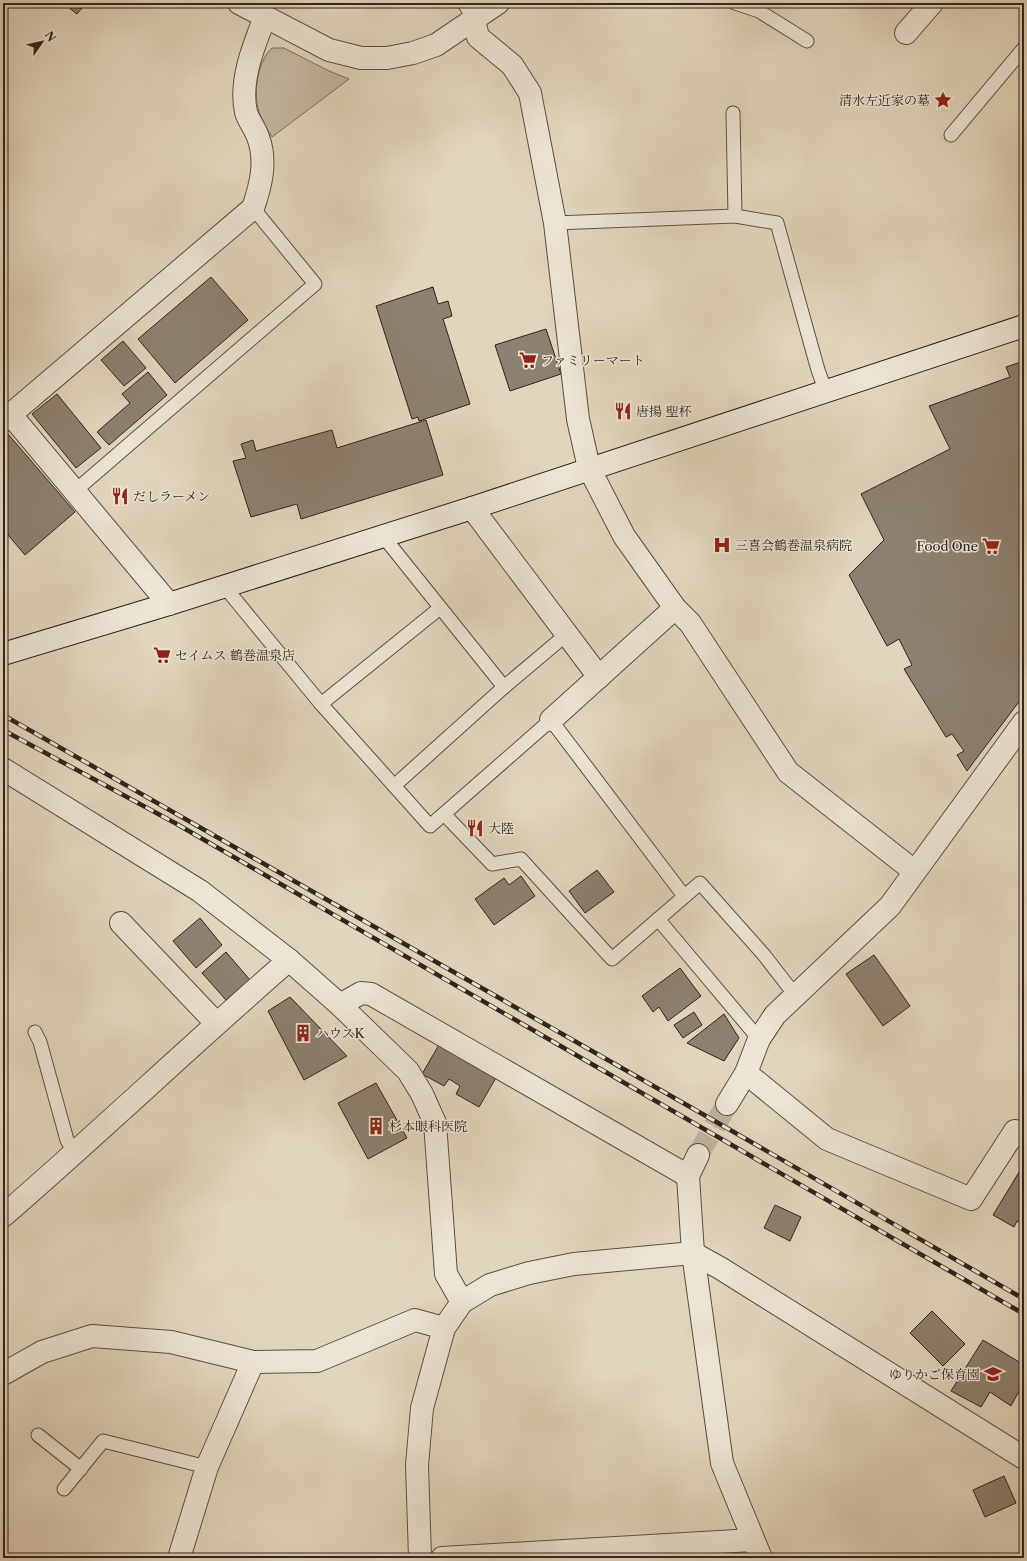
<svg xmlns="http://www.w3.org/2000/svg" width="1027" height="1561" viewBox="0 0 1027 1561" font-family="'Libre Caslon Text','Noto Serif JP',serif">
	<rect width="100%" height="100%" fill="#e2d5bd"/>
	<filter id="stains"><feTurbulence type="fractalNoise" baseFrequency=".005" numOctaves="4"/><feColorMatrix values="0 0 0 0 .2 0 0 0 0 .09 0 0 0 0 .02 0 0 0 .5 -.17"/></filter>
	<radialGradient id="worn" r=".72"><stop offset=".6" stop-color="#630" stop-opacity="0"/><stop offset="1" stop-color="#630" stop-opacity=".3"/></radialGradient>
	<path fill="#c4b7a2" stroke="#7a6e5f" d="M 272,48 L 284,48 L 329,71 L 349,79 L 272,137 C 267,129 262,121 259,112 C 253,93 257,62 272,48 Z"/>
	<g fill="#8d8070" stroke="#30241c">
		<polygon points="63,3 86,3 77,14"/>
		<polygon points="211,277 248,320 175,383 138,339"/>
		<polygon points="433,287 438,304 448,301 452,316 443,319 470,404 419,421 418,417 412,419 376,306"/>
		<polygon points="546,329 561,374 510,391 495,345"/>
		<polygon points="123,341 146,368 124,386 101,360"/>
		<polygon points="1024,361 1024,384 1020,386 1024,395 1024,695 967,771 957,755 964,751 952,734 946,737 904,669 912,665 899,639 887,646 849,575 884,540 861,494 950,449 929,406 1010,377 1006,367"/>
		<polygon points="148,372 167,395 109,445 97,432 130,403 122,394"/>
		<polygon points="57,394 101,448 76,468 32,414"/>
		<polygon points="426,420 443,475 301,519 297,504 251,517 233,461 246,458 241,444 253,440 256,451 332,430 337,448"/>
		<polygon points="8,434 75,512 25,555 3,529 3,439"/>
		<polygon points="597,870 614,892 585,913 569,891"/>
		<polygon points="521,876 535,896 494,925 475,899 504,878 509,885"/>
		<polygon points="200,918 222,945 196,968 173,941"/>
		<polygon points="226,952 250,980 226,1000 202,973"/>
		<polygon points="874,955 910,1006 883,1026 846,974"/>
		<polygon points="680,968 701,996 668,1021 659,1007 653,1012 642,996"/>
		<polygon points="290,997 347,1056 304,1080 268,1011"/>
		<polygon points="694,1012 702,1025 683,1038 674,1025"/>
		<polygon points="724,1014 739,1038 724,1061 687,1043"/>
		<polygon points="440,1043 497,1076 479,1107 456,1094 460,1086 449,1079 444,1086 422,1074"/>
		<polygon points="376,1083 407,1138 368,1159 338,1103"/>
		<polygon points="1024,1164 1024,1225 1017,1221 1014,1227 993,1215"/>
		<polygon points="775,1205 801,1217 790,1241 764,1228"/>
		<polygon points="932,1311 965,1344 943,1366 910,1333"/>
		<polygon points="983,1340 1024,1365 1024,1382 1011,1406 990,1392 981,1407 951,1391"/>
		<polygon points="1004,1476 1016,1503 985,1517 973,1490"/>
	</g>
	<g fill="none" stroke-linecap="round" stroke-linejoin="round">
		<polyline stroke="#beb29d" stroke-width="22" stroke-dasharray="22 11" stroke-linecap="butt" points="698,1155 727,1104"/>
		<g stroke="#5c5044" stroke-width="15">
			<g id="service">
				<polyline points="464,3 474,20"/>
				<polyline points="735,3 759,11 807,41"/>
				<polyline points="733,113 735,216 777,223 818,370 826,392"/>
				<polyline points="951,135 1024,48"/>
				<polyline points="555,223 735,216"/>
				<polyline points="75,491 315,284 253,208"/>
				<polyline points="383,536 504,687"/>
				<polyline points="224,586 321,704 430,826 551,720 684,896"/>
				<polyline points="321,704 440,608"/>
				<polyline points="394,786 504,687 567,634"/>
				<polyline points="444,814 492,864 521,859 612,959 700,883 764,955 795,995"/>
				<polyline points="658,919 759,1039"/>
				<polyline points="35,1032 40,1042 67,1140 75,1154"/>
				<polyline points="38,1435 81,1469"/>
				<polyline points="64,1489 103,1441 207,1467"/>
			</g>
		</g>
		<g stroke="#5c5044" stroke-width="24">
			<g id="minor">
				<polyline points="239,3 329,50 361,58 387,58 413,53 436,45 498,3"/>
				<polyline points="474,20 478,37 512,65 530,93 555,223 578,419 589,468 624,536 675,608 690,623 788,772 914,871"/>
				<polyline points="906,33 932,3"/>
				<polyline points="11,415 169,604"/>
				<path d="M 3,421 L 253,208 C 261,185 267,161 258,137 C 255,128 248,120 246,112 C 239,81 254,45 265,17"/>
				<polyline points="472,508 599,677"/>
				<polyline points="551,720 675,608"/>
				<polyline points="3,769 200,891 289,960 340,1005 408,1071 422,1094 435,1123 446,1274 462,1302"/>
				<polyline points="121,923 216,1023"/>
				<polyline points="340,1005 361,993 371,994 688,1176"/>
				<polyline points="746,1073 827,1139 971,1199 1015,1131 1024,1137"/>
				<polyline points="727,1104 746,1073 759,1039 775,1015 890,906 1024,722"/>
				<polyline points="698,1155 688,1176 693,1253 722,1463 761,1558"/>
				<path d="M 3,1216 C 100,1132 192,1044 289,960"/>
				<polyline points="3,1374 42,1352 92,1336 171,1342 253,1362 317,1361 415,1320 444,1328"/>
				<polyline points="179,1558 207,1467 253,1362"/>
				<polyline points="420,1558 417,1465 422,1408 444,1328 462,1302 490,1285 529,1273 574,1264 693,1253"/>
			</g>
		</g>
		<g stroke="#5c5044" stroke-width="24">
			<g id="tertiary">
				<polyline points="693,1253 720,1268 1024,1458"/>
				<polyline points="442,1558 753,1540"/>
			</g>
		</g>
		<g stroke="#30241c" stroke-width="24">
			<polyline id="secondary" points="3,654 169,604 472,508 1024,326"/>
		</g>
		<use href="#service" stroke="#ece4d4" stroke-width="13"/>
		<use href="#minor" stroke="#ece4d4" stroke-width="22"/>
		<use href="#tertiary" stroke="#ece4d4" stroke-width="22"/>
		<use href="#secondary" stroke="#ece4d4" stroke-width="22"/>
		<g stroke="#30241c" stroke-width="4.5">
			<g id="rail">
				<polyline points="3,715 692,1108 1024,1299"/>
				<polyline points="3,730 175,823 1024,1314"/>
			</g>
		</g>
		<use href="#rail" stroke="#ece4d4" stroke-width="3" stroke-dasharray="9" stroke-linecap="butt"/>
	</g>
	<defs>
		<g id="sight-bare" transform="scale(1.38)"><path d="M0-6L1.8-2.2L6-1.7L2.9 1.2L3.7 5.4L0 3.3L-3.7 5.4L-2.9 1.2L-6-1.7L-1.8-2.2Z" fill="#8f2418" stroke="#ece4d4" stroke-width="2.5" paint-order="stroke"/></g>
		<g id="supermarket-bare" transform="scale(1.38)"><path d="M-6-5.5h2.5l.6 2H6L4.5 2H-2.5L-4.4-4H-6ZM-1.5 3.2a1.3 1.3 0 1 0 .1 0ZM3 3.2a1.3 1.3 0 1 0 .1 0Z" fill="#8f2418" stroke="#ece4d4" stroke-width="2.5" paint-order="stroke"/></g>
		<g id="restaurant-bare" transform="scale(1.38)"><path d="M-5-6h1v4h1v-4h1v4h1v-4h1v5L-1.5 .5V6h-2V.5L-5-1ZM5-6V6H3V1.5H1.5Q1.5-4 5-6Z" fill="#8f2418" stroke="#ece4d4" stroke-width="2.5" paint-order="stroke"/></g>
		<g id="hospital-bare" transform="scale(1.38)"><path d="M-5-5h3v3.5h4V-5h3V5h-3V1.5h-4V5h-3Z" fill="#8f2418" stroke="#ece4d4" stroke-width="2.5" paint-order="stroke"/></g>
		<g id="building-bare" transform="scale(1.38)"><path d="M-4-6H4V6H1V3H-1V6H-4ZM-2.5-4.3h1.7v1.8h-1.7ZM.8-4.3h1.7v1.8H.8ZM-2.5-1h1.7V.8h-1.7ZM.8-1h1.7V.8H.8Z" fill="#8f2418" stroke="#ece4d4" stroke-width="2.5" paint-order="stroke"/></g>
		<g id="school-bare" transform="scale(1.38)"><path d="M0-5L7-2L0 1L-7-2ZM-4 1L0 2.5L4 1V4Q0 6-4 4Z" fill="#8f2418" stroke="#ece4d4" stroke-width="2.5" paint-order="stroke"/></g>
	</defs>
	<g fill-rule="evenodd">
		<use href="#sight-bare" x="943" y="100"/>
		<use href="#supermarket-bare" x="528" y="360"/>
		<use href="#restaurant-bare" x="623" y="411"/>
		<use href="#restaurant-bare" x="120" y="496"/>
		<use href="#hospital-bare" x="722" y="545"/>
		<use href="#supermarket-bare" x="991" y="546"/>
		<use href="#supermarket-bare" x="162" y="655"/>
		<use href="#restaurant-bare" x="475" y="828"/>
		<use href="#building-bare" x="303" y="1033"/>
		<use href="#building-bare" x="376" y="1126"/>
		<use href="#school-bare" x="993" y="1374"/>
	</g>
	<g text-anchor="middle" stroke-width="3" stroke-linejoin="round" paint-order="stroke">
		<g font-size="13" fill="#30241c" stroke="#ece4d4" text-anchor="start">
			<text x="930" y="105" text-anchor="end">清水左近家の墓</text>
			<text x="541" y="365">ファミリーマート</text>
			<text x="636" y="416">唐揚 聖杯</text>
			<text x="133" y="501">だしラーメン</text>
			<text x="735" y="550">三喜会鶴巻温泉病院</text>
			<text x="978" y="551" text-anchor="end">Food One</text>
			<text x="175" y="660">セイムス 鶴巻温泉店</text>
			<text x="488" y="833">大陸</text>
			<text x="316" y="1038">ハウスK</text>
			<text x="389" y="1131">杉本眼科医院</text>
			<text x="980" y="1379" text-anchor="end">ゆりかご保育園</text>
		</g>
	</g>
	<rect width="1027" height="1561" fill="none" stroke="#e2d5bd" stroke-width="16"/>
	<rect x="4" y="4" width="1019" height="1553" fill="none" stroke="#30241c" stroke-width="2"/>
	<rect x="8" y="8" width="1011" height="1545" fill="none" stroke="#30241c"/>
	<g transform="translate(42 42) rotate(56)" stroke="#ece4d4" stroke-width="3" paint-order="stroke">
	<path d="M0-3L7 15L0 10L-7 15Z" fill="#30241c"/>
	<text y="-6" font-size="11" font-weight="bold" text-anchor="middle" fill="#30241c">N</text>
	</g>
	<rect width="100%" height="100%" filter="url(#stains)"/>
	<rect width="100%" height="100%" fill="url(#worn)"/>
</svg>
